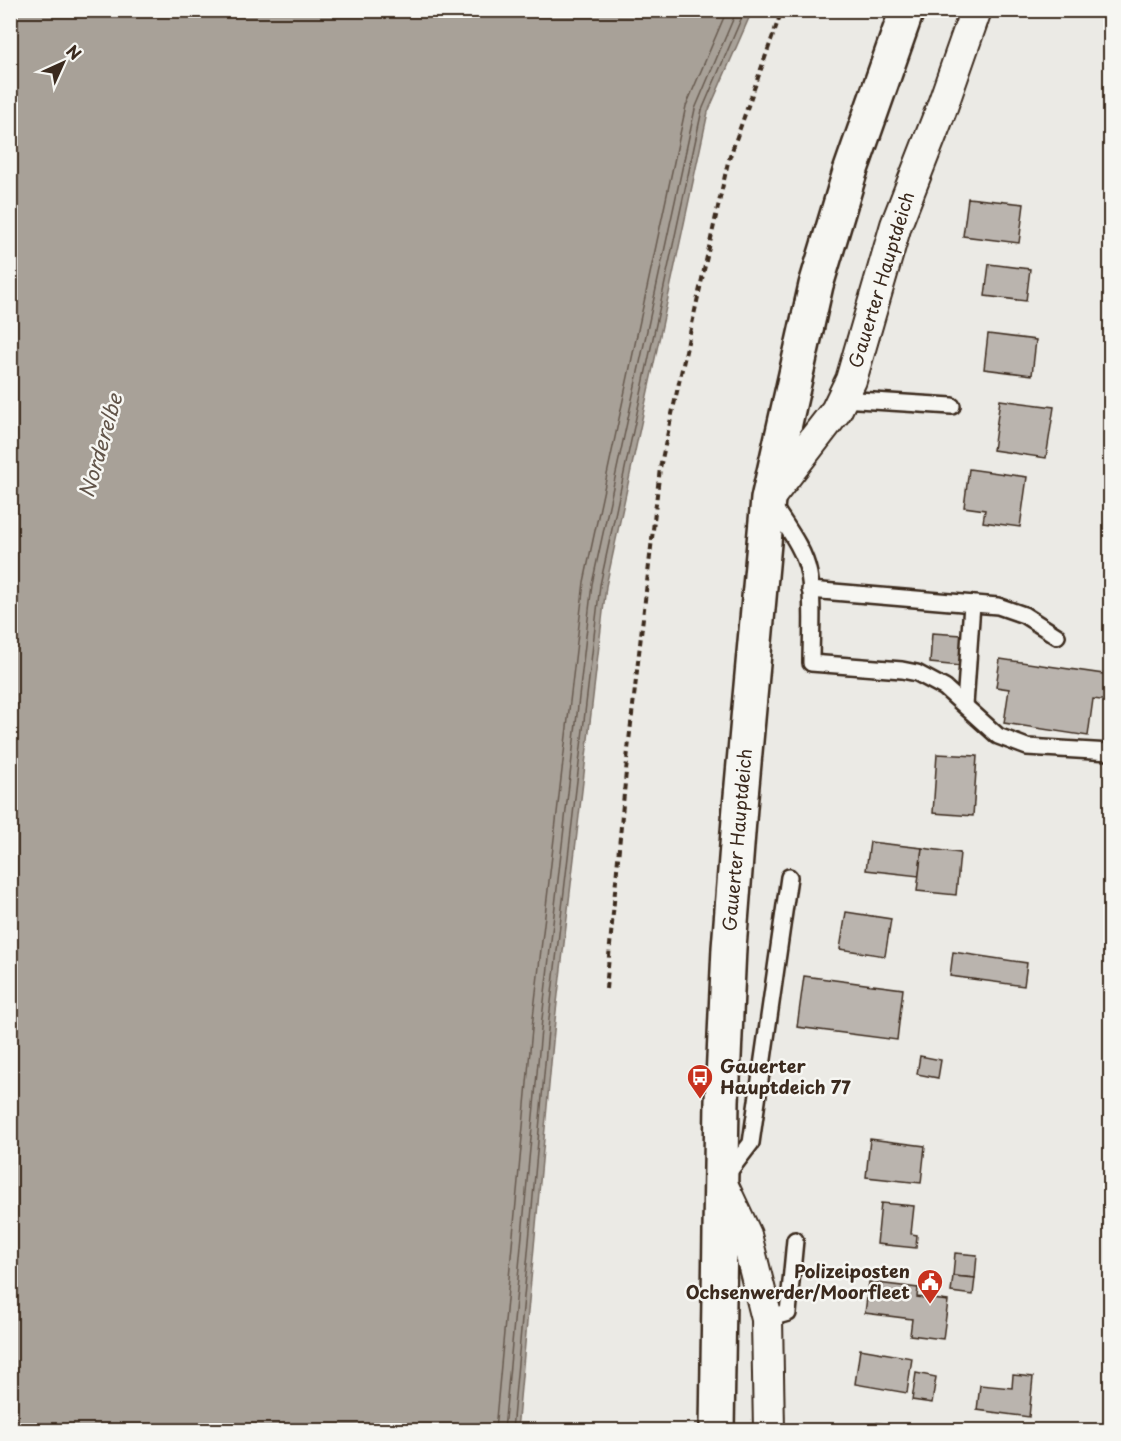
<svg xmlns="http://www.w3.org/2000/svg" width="1121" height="1441" viewBox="0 0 1121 1441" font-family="'Playpen Sans',sans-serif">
	<rect width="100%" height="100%" fill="#ebeae5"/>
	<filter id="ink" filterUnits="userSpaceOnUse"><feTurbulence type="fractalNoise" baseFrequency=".0167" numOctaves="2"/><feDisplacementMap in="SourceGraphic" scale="12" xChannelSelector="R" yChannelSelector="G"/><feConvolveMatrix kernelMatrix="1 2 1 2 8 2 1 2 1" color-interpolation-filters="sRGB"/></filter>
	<g filter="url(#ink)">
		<polygon fill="#a8a198" stroke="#7c7167" stroke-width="1.5" points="10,11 752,11 708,112 606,586 555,1020 517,1430 11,1430"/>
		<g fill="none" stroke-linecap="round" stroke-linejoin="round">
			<g stroke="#675a4f" stroke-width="1.5">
				<polyline points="495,1430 533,1018 584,582 686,106 727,10"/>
				<polyline points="504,1430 542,1019 592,584 695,109 737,10"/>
				<polyline points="512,1430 549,1019 600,585 702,110 745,10"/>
			</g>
		</g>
		<g fill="#bab4ae" stroke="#3b2a1e" stroke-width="1.5">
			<polygon points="968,198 1024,204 1019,243 963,236"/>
			<polygon points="989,264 1030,269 1026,301 985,296"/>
			<polygon points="988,334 1036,340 1032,375 984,369"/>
			<polygon points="1000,400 1054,407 1046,458 993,450"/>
			<polygon points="969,469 1027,477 1020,527 983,522 985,510 964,507"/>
			<polygon points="932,633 962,635 960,666 930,663"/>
			<polygon points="1000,659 1110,675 1109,701 1093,699 1088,736 1004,723 1009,689 996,687"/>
			<polygon points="937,754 977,756 973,816 933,813"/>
			<polygon points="870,842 922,848 919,876 866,870"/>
			<polygon points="922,848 960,853 956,895 917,891"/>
			<polygon points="846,912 891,919 885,956 840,949"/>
			<polygon points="953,952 1027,963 1024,986 950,976"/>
			<polygon points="804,976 903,989 897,1040 797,1027"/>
			<polygon points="920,1056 941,1060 938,1078 917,1074"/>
			<polygon points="870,1139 925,1146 921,1183 866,1177"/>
			<polygon points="881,1203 914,1206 911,1234 917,1235 916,1248 877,1244"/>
			<polygon points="955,1253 977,1255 975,1278 953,1276"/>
			<polygon points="953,1276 975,1278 973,1295 951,1292"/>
			<polygon points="869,1282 918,1288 917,1297 948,1301 943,1339 910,1335 912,1319 865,1313"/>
			<polygon points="860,1349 912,1358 907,1393 855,1384"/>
			<polygon points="916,1373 936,1377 932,1403 912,1400"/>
			<polygon points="1013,1375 1033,1377 1029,1417 977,1410 980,1385 1012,1388"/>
			<polygon points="877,1423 922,1429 922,1430 876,1430"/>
		</g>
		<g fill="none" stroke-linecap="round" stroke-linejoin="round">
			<g stroke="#3b2a1e" stroke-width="20">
				<g id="service">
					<polyline points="842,399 952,406"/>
					<path d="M 772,504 C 785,525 804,548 809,574 C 814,603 811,633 811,663 L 902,670 L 917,673 L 945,688 L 998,736 L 1027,747 L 1110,752"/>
					<polyline points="810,590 998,606 1024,615 1057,636"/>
					<polyline points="965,705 972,604"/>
					<polyline points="725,1177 751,1143 789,877"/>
					<polyline points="767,1319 788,1313 795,1240"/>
				</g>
			</g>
			<g stroke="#3b2a1e" stroke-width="34">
				<g id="minor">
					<polyline points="768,499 836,411 851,380 896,225 941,110 976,10"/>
					<polyline points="721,1182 746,1235 767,1319 769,1430"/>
				</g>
			</g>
			<g stroke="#3b2a1e" stroke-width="38">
				<polyline id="tertiary" points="717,1430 722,1101 729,948 740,807 768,499 816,285 850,172 907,10"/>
			</g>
			<polyline stroke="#3b2a1e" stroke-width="4" stroke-dasharray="6 4.5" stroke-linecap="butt" points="606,989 628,750 660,468 728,162 782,10"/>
			<use href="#service" stroke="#f6f6f2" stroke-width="15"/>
			<use href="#minor" stroke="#f6f6f2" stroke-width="30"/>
			<use href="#tertiary" stroke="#f6f6f2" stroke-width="33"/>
		</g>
	</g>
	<defs>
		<g id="bus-pin" transform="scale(1.35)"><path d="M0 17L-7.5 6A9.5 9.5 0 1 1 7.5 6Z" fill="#c8321e" stroke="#f6f6f2"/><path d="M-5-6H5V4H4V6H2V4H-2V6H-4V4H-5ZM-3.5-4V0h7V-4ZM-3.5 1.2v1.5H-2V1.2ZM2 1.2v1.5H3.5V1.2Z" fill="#fff"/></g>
		<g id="civic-pin" transform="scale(1.35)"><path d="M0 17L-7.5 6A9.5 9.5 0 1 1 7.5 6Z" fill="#c8321e" stroke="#f6f6f2"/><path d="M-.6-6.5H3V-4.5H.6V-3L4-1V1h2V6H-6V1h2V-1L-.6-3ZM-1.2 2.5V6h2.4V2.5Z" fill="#fff"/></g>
	</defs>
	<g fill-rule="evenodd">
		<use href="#bus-pin" x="700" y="1077"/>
		<use href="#civic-pin" x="930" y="1282"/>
	</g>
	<g text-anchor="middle" stroke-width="5" stroke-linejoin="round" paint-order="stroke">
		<g font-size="18" fill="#3b2a1e" stroke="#f6f6f2">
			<text transform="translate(882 280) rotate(-73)" y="6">Gauerter Hauptdeich</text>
			<text transform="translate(738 840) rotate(-85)" y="6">Gauerter Hauptdeich</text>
		</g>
		<g font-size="18" font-weight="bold" fill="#3b2a1e" stroke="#f6f6f2" text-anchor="start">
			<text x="720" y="1073">Gauerter<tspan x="720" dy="21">Hauptdeich 77</tspan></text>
			<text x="910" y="1278" text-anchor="end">Polizeiposten<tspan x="910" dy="21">Ochsenwerder/Moorfleet</tspan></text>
		</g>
		<g font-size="20" font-style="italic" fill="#615449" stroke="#f6f6f2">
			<text transform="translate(101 446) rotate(-74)" y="7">Norderelbe</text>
		</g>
	</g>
	<rect width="1121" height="1441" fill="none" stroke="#f6f6f2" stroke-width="36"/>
	<rect x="18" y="18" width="1085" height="1405" fill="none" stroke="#3b2a1e" stroke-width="2" filter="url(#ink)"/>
	<g transform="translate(63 63) rotate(45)" stroke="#f6f6f2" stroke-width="4.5" paint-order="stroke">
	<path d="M0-4.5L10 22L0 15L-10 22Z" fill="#3b2a1e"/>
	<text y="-9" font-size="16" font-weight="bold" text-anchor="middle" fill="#3b2a1e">N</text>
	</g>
</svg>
